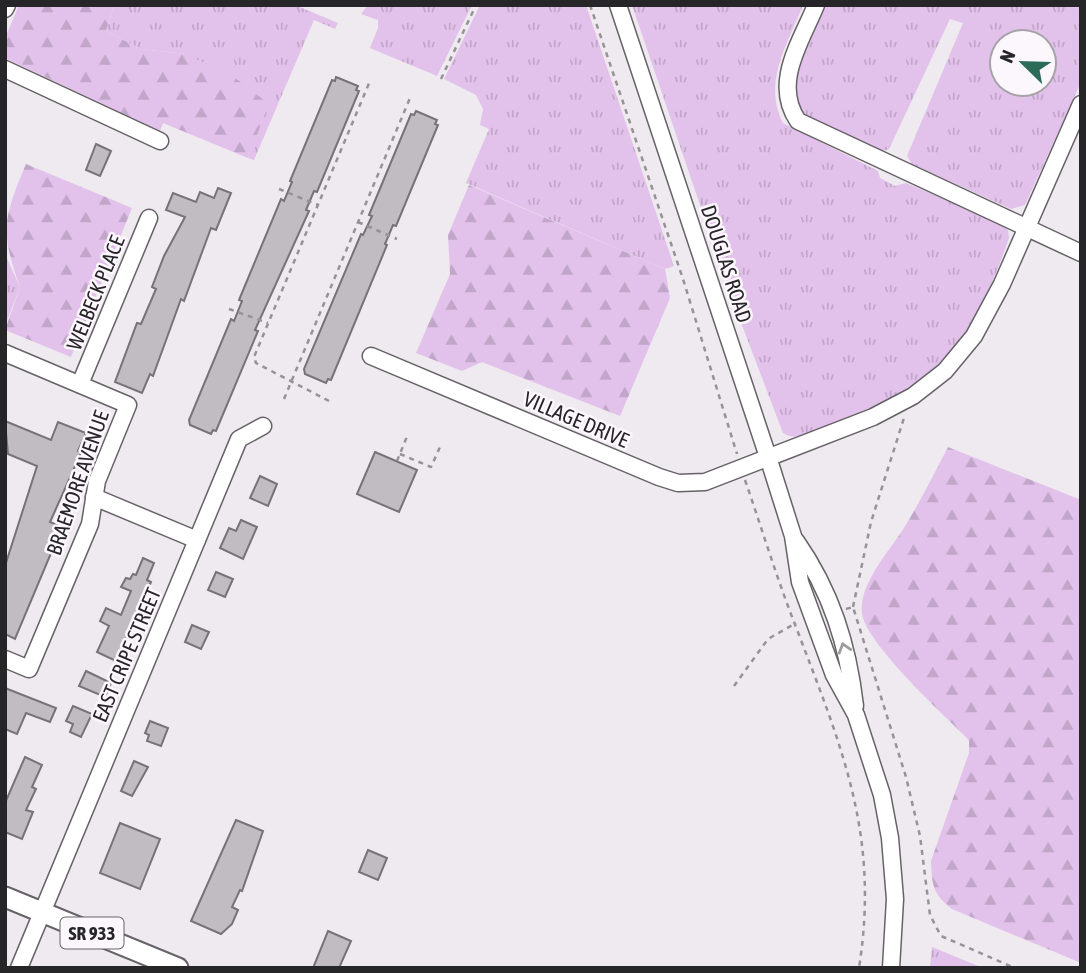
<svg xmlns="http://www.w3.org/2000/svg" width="1086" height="973" viewBox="0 0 1086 973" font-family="'Asap Condensed',sans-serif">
	<defs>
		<pattern id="grass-tufts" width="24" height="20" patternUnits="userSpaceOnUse" patternTransform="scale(1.75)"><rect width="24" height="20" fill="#e2c1eb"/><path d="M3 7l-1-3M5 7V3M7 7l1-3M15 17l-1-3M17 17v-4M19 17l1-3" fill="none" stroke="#c2a6ca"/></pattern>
		<pattern id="forest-firs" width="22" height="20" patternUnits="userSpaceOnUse" patternTransform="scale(1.75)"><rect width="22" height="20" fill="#e2c1eb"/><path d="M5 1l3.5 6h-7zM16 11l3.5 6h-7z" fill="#c2a6ca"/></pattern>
	</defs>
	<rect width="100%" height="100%" fill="#eeeaf0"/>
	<g fill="url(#grass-tufts)" fill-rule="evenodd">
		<polygon points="114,5 295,5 338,23 335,29 314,20 254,160 248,158 268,103 185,54 141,49 106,31"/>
		<polygon points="368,5 472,5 437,76 370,48 378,28 378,20 361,14"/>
		<polygon points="480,5 586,5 674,266 665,269 466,183 489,129 480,125 483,109 476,95 444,79"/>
		<path d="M 632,5 L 803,5 C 788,43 762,83 783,123 L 878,171 L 880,178 L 895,186 L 906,183 L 1002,224 L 1008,230 L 1009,238 C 972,344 939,384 833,423 C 819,429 797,443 783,433 L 732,299 Z"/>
		<path d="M 823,5 L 1081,5 L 1081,82 L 1025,205 L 1011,209 L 912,164 L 907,156 L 963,23 L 950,19 L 889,149 L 884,151 C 861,142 833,136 813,122 C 775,95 810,36 823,5 ZM 1002,42 L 1044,42 L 1044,84 L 1002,84 Z"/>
		<polygon points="5,254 20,287 5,326"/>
		<polygon points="932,947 983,968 930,968"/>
	</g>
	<g fill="url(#forest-firs)">
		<polygon points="19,5 114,5 106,31 141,49 185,54 234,77 269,104 248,158 163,123 160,131 5,58 5,38"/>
		<path d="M 26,164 L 132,208 L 71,357 L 5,330 L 20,287 C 0,231 3,219 26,164 Z"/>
		<polygon points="469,185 665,269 670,298 620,416 482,362 462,371 416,353 450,274 448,235"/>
		<path d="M 948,447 L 1081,500 L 1081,963 L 952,909 C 933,894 932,886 931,861 L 969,753 L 969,740 C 946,717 865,643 862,613 C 859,583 889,552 904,528 C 920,502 934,474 948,447 Z"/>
	</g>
	<g fill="#c1bcc2" stroke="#777278" stroke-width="2">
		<polygon points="336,77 358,86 356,90 359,91 317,192 314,191 306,210 309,211 255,330 258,331 216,431 213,430 211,434 190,425 189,420 231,319 234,321 242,301 239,300 281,199 284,201 292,182 290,181 332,80 335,81"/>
		<polygon points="416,111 437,120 435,124 438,125 396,226 393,225 385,244 387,245 331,380 328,379 326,383 305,374 304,369 361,234 363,235 372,216 369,215 411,114 414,115"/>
		<polygon points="96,144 111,151 100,176 86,170"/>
		<polygon points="218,188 231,193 216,230 211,228 184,301 181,299 153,376 150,374 142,393 115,382 137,323 141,324 156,289 152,287 164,256 185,217 166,210 173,193 196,202 200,192 214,198"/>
		<polygon points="5,421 51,440 58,422 86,433 78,451 81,453 50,522 62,527 15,639 5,634 5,566 37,466 8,454"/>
		<polygon points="375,452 417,470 399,512 357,494"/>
		<polygon points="260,476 277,484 268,506 250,498"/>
		<polygon points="241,520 257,527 243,559 220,548 229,528 236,531"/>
		<polygon points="143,558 154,563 147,580 151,582 122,647 127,649 120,663 97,652 109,626 100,621 106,608 121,615 131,591 121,587 126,578 130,579 133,574 136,575"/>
		<polygon points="216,572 233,579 225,597 208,590"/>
		<polygon points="192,625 209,632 201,649 185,642"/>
		<polygon points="86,671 111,683 105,697 79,686"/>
		<polygon points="5,688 56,708 50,722 26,713 17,734 5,729"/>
		<polygon points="73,706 92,714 81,737 70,732 73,724 66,721"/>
		<polygon points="150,721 168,728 161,746 147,741 149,735 145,733"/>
		<polygon points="25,757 42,765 32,787 36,789 26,810 33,812 22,839 5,832 5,803"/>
		<polygon points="134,761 148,767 132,796 121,791"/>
		<polygon points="236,820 263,831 242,891 240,890 232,907 238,910 232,924 221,934 191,921"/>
		<polygon points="120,823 160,839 140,889 100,873"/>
		<polygon points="368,850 387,858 378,880 359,872"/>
		<polygon points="328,931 351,941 339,968 313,968"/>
	</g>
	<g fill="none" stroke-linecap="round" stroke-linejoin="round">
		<g stroke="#666267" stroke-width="19">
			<g id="minor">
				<polyline points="618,5 768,457 793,536 800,582 834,675 856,715 882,795 890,838 895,899 891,968"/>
				<path d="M 816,5 C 801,42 772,83 798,121 L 1081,253"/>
				<polyline points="5,9 7,5"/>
				<polyline points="5,69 160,141"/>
				<polyline points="5,353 128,405 97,481 90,524 29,669 5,659"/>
				<polyline points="371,356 659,477 678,483 705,482 873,417 913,396 945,371 974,336 1002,284 1081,104"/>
				<polyline points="80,384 149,218"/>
				<polyline points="94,497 197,540"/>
				<path d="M 796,541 C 831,591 848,645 855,706"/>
				<polyline points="19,968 239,439 263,426"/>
			</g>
		</g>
		<g stroke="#666267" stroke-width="23">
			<polyline id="major" points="5,897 178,968"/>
		</g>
		<g stroke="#959397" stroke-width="2.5" stroke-dasharray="5 5" stroke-linecap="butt">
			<polyline points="590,5 683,279 737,454"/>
			<polyline points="441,79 476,5"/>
			<polyline points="279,189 318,205"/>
			<polyline points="358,222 397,239"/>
			<polyline points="229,309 268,323"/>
			<polyline points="284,399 410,98"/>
			<polyline points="329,401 256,363 254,357 370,81"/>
			<polyline points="400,454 431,467 440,447"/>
			<polyline points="397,461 408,434"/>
			<path d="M 745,480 C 762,529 777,579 796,627 C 842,748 880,835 859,968"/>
			<polyline points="853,607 871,522 904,418"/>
			<polyline points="846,609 853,607 906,777 920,836 930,915 941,936 1015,968"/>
			<polyline points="734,686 768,639 796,623"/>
		</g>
		<use href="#minor" stroke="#fff" stroke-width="16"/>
		<use href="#major" stroke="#fff" stroke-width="19"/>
	</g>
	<defs><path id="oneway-chevron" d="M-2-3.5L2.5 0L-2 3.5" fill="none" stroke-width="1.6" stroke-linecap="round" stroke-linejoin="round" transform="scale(1.75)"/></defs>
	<use stroke="#9d9d9e" href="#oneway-chevron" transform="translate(844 648) rotate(-107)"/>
	<g text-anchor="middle" stroke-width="5" stroke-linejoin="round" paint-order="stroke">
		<rect fill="#fcf7fd" stroke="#666467" stroke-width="2" x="60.5" y="917.5" width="63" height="31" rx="5"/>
		<g font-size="19" font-weight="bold" fill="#262527">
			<text x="92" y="940">SR 933</text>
		</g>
		<g font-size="21" fill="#262527" stroke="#fcf7fd">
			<text transform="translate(726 264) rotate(72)" y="7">DOUGLAS ROAD</text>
			<text transform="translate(96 293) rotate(-68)" y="7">WELBECK PLACE</text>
			<text transform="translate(576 420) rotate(23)" y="7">VILLAGE DRIVE</text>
			<text transform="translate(78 483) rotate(-71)" y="7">BRAEMORE AVENUE</text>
			<text transform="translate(127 655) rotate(-67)" y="7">EAST CRIPE STREET</text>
		</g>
	</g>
	<rect width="1086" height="973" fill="none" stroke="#262527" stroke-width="14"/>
	<g transform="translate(1023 63) rotate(293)"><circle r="33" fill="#fcf7fd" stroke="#a6a3a7" stroke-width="2"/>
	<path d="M0-5L12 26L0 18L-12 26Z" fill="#2c6b58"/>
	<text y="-10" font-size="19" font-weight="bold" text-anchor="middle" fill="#262527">N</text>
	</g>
</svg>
